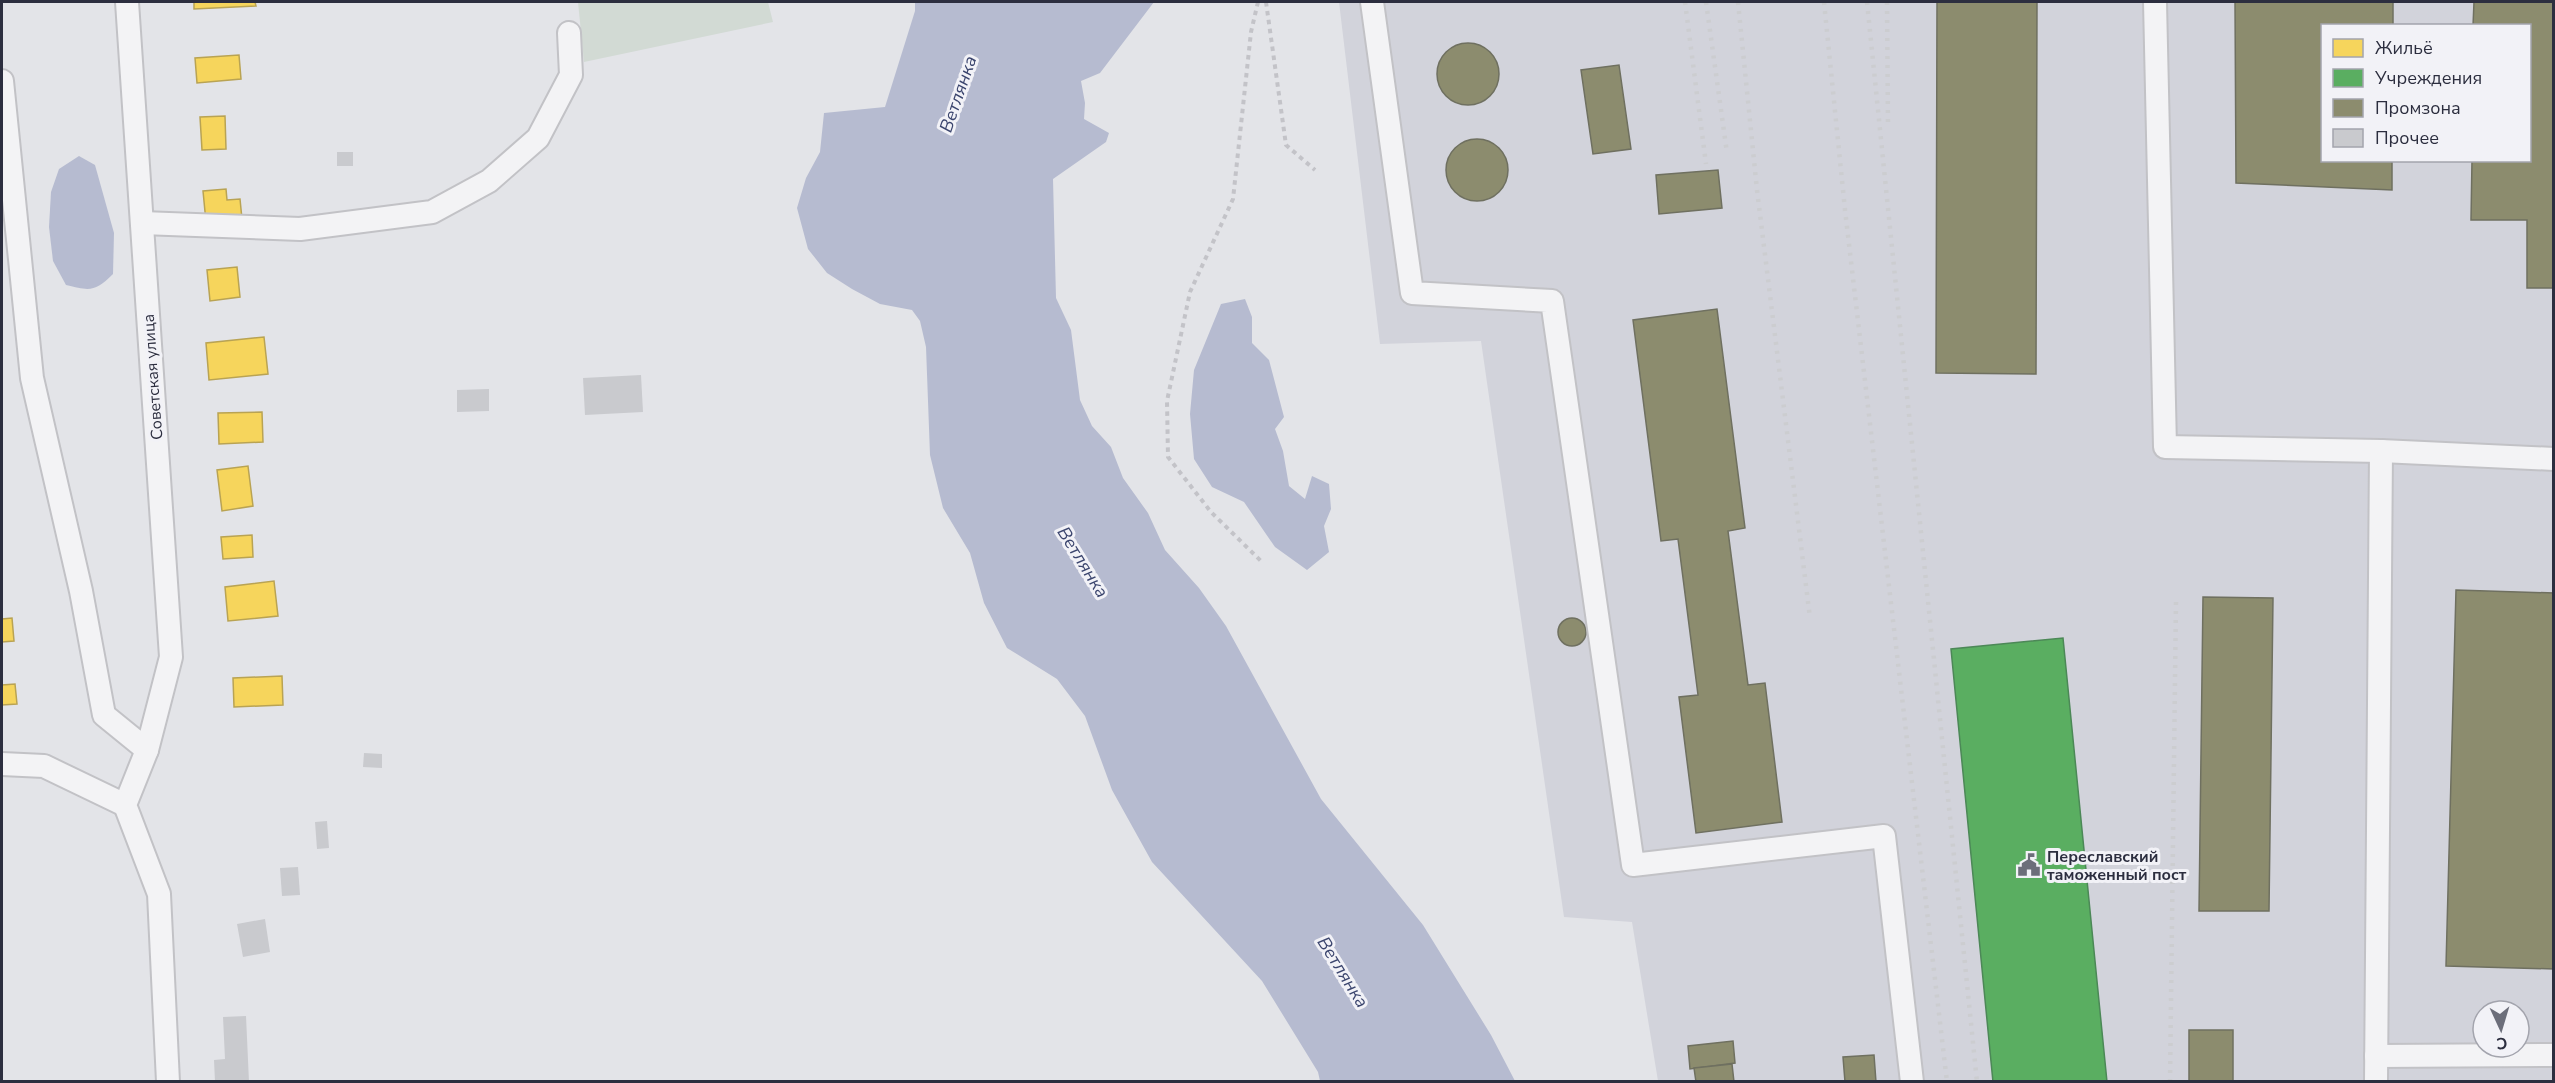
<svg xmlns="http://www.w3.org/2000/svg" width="2555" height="1083" viewBox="0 0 2555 1083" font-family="'Nunito Sans',sans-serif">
	<rect width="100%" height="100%" fill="#e3e4e8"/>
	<path fill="#d2d3db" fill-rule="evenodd" d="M 1339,2 L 2553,2 L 2553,1081 L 1658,1081 L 1632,922 L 1564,917 L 1481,341 L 1380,344 ZM 2322,26 L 2530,26 L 2530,160 L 2322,160 ZM 2483,1011 L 2519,1011 L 2519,1047 L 2483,1047 Z"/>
	<polygon fill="#d2dad4" points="578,2 768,2 773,22 584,62"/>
	<g fill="#b6bbd0">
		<polygon points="915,2 1154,2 1100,73 1081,81 1085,103 1084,119 1109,133 1106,142 1053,179 1056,298 1071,330 1080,400 1092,426 1111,447 1123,478 1148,513 1165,550 1199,588 1226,626 1321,799 1423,925 1491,1035 1515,1081 1320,1081 1318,1072 1262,981 1152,862 1112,790 1085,716 1057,679 1007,648 984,603 970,553 943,508 930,455 926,347 920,321 912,310 880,304 852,289 827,273 808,249 797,208 806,178 820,152 824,113 885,107 915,11"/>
		<path d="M 79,156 L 95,165 L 114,233 L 113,274 C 95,292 90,291 66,285 L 53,261 L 49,227 L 51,192 L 59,169 Z"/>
		<polygon points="1245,299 1252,317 1252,343 1269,360 1284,417 1275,429 1283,451 1289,486 1305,499 1312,476 1329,484 1331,509 1324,526 1329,552 1307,570 1275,547 1244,502 1212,487 1194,459 1190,414 1194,370 1221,304"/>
	</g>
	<g fill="#f6d55c" stroke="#b9a353" stroke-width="1.5">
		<polygon points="194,2 255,2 256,6 194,9"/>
		<polygon points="239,55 241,79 197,83 195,58"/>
		<polygon points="225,116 226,149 202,150 200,117"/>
		<polygon points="226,189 227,200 240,199 242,219 206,222 203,191"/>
		<polygon points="237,267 240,297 210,301 207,270"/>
		<polygon points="264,337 268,374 209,380 206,343"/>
		<polygon points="262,412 263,442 219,444 218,413"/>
		<polygon points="248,466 253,506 222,511 217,470"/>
		<polygon points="252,535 253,557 223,559 221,537"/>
		<polygon points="274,581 278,616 228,621 225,587"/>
		<polygon points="12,618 14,641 2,642 2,619"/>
		<polygon points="282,676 283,705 234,707 233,678"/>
		<polygon points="15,684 17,704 2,705 2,685"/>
	</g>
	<polygon fill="#5aae61" stroke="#4c8857" stroke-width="1.5" points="2063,638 2107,1082 1993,1082 1951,649"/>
	<g fill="#8c8c6e" stroke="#6f7060" stroke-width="1.5">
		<polygon points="1937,2 2037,2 2036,374 1936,373"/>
		<polygon points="2235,2 2393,2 2393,26 2322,26 2322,160 2392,160 2392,190 2236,183"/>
		<polygon points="2474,2 2554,2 2554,288 2527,288 2527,220 2471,220 2472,160 2530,160 2530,26 2473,26"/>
		<circle cx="1468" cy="74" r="31"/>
		<polygon points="1619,65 1631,149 1593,154 1581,70"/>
		<circle cx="1477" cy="170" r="31"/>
		<polygon points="1718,170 1722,208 1659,214 1656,175"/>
		<polygon points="1717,309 1745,528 1728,531 1748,685 1765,683 1782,822 1696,833 1679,697 1698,695 1678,539 1661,541 1633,320"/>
		<polygon points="2456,590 2554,593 2554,969 2446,966"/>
		<polygon points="2203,597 2273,598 2269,911 2199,911"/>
		<circle cx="1572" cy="632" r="14"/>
		<rect x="2189" y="1030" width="44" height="52"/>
		<polygon points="1733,1041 1735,1063 1690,1069 1688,1046"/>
		<polygon points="1874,1055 1876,1082 1845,1082 1843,1057"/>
		<polygon points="1732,1064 1734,1082 1696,1082 1694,1068"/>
	</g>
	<g fill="#c9cace">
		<rect x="337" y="152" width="16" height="14"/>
		<polygon points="641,375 643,412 585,415 583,378"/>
		<polygon points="489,389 489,411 457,412 457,390"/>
		<polygon points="364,753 382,754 382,768 363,767"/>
		<polygon points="327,821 329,848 317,849 315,822"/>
		<polygon points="298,867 300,895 282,896 280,868"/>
		<polygon points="265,919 270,952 243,957 237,924"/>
		<polygon points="246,1016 249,1082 215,1082 214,1060 225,1059 223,1017"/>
	</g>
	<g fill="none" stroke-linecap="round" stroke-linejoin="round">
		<g stroke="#c2c2c6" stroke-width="26">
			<g id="minor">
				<polyline points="127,2 171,657 147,750"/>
				<polyline points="1372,2 1412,293 1552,301 1633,865 1884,836 1912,1082"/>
				<polyline points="2155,2 2165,447 2381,451 2554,459"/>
				<polyline points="2,81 32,378 81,591 104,715 147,750 125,805 159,894 168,1082"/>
				<polyline points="142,223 300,229 432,212 489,181 538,138 571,75 569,33"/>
				<polyline points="2,764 44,766 125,805"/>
				<polyline points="2376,1056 2554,1055"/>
				<polyline points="2376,1082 2381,451"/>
			</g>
		</g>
		<g stroke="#c3c3c8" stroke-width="4" stroke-dasharray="4.5 4.5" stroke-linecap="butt">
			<polyline points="1258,2 1251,32 1233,199 1190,292 1167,401 1168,457 1211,512 1263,563"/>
			<polyline points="1266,2 1286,145 1315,170"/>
		</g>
		<use href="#minor" stroke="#f3f3f5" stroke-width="22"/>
		<g stroke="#cccdd0" stroke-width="4.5" stroke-dasharray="3 6" stroke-linecap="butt">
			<polyline points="1685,2 1706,164"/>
			<polyline points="1706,2 1727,153"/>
			<polyline points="1738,2 1757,190 1810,618"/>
			<polyline points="1824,2 1845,210 1947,1082"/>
			<polyline points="1867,2 1977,1082"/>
			<polyline points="1887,2 1888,127"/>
			<polyline points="2170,1082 2176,600"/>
		</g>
	</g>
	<defs>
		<g id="civic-bare" transform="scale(1.8)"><path d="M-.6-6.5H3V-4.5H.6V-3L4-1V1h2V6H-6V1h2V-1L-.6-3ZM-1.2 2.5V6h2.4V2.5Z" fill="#6c6e7a" stroke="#f2f2f7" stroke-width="2.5" paint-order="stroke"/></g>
	</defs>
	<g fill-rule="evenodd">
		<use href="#civic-bare" x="2029" y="865"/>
	</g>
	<g text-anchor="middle" stroke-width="6" stroke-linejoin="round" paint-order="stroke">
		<g font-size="16" fill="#2c2e3f" stroke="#f2f2f7">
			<text transform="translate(152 377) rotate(-94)" y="6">Советская улица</text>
		</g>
		<g font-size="16" font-weight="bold" fill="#2c2e3f" stroke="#f2f2f7" text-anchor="start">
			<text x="2047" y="862">Переславский<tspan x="2047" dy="18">таможенный пост</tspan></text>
		</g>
		<g font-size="18" font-style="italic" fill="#3b456e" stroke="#f2f2f7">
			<text transform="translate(958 94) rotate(-71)" y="6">Ветлянка</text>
			<text transform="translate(1083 562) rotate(58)" y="6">Ветлянка</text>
			<text transform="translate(1343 972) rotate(58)" y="6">Ветлянка</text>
		</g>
	</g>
	<rect width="2555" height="1083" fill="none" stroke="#2c2e3f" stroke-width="6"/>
	<rect x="2321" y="24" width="210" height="138" fill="#f2f2f7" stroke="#a3a4ad" stroke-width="1.5"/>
	<rect x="2333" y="39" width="30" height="18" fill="#f6d55c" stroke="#a3a4ad" stroke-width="1.5"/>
	<text x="2375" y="54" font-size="18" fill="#2c2e3f">Жильё</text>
	<rect x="2333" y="69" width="30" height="18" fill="#5aae61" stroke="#a3a4ad" stroke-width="1.5"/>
	<text x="2375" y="84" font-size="18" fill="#2c2e3f">Учреждения</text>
	<rect x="2333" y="99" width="30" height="18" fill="#8c8c6e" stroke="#a3a4ad" stroke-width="1.5"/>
	<text x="2375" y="114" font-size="18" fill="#2c2e3f">Промзона</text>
	<rect x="2333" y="129" width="30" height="18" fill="#c9cace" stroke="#a3a4ad" stroke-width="1.5"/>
	<text x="2375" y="144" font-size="18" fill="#2c2e3f">Прочее</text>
	<g transform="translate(2501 1029) rotate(176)"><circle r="28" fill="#f2f2f7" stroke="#a3a4ad" stroke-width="1.5"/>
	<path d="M0-4.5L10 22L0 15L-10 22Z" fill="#6c6e7a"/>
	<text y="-9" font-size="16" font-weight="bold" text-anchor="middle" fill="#2c2e3f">С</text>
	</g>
</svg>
